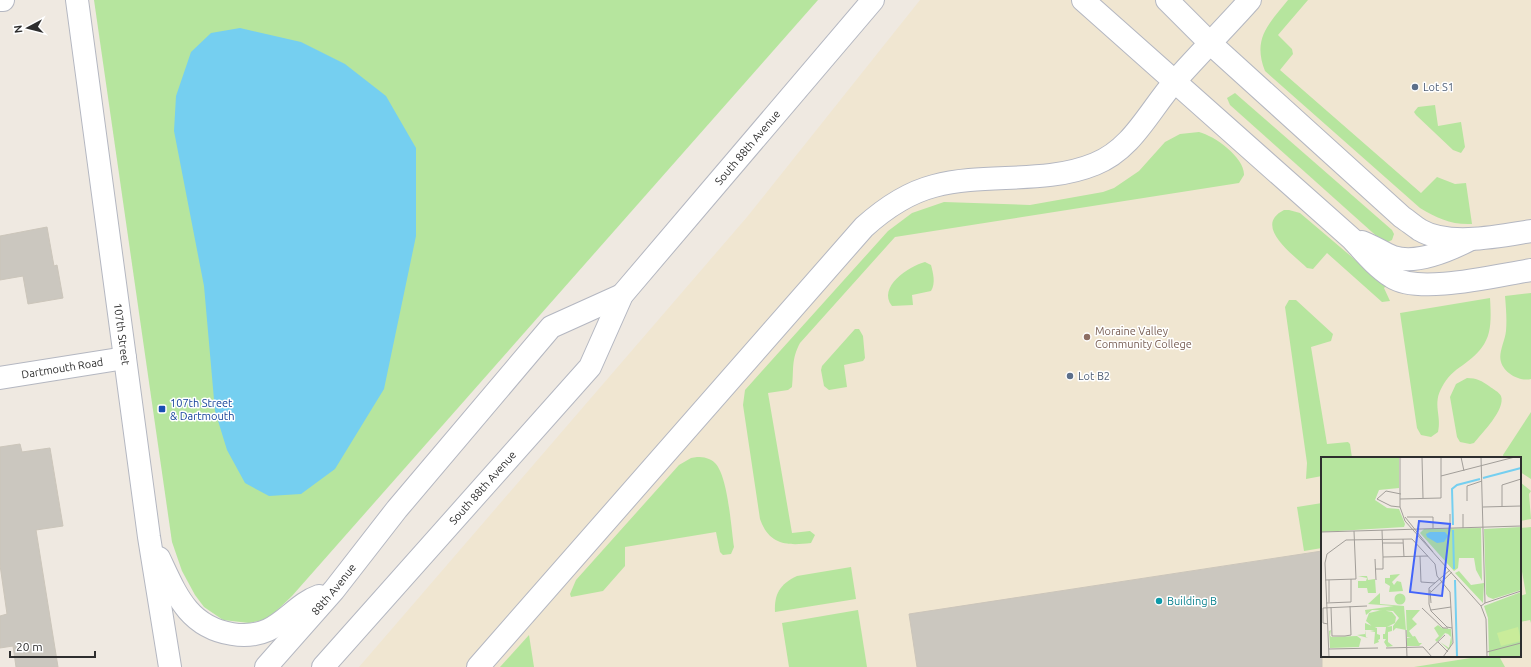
<svg xmlns="http://www.w3.org/2000/svg" width="1531" height="667" viewBox="0 0 1531 667" font-family="Ubuntu,sans-serif">
	<rect width="100%" height="100%" fill="#efe9e1"/>
	<path fill="#f0e6d1" fill-rule="evenodd" d="M 920,0 L 1531,0 L 1531,667 L 359,667 L 747,217 ZM 1322,458 L 1520,458 L 1520,656 L 1322,656 Z"/>
	<g fill="#b6e59e">
		<polygon points="94,0 818,0 292,596 268,619 249,623 223,620 204,607 195,595 182,571 172,542"/>
		<path d="M 1288,0 L 1308,0 L 1278,35 L 1292,49 L 1293,54 L 1280,70 L 1421,193 L 1437,177 L 1455,184 L 1466,183 L 1472,224 C 1451,225 1437,218 1420,208 L 1265,71 C 1252,38 1269,24 1288,0 Z"/>
		<polygon points="1235,93 1392,230 1394,234 1392,240 1388,242 1382,241 1230,105 1227,98"/>
		<polygon points="1435,105 1438,126 1461,122 1465,147 1461,153 1453,150 1416,115 1414,112 1418,107"/>
		<path d="M 1199,132 C 1215,136 1245,158 1244,175 L 1239,183 L 895,237 L 800,343 C 791,360 794,369 792,387 L 788,390 L 768,393 L 792,533 L 810,531 L 815,535 L 811,543 C 787,546 769,545 760,519 L 743,405 L 745,390 L 888,231 L 912,213 L 944,202 L 1030,205 L 1103,192 L 1114,188 L 1139,171 L 1165,142 L 1180,134 Z"/>
		<path d="M 1284,210 L 1289,210 L 1300,213 L 1386,286 L 1384,288 L 1390,301 L 1382,302 L 1327,253 L 1313,269 L 1307,268 C 1294,255 1252,226 1284,210 Z"/>
		<path d="M 925,262 L 931,265 C 933,273 936,283 931,291 L 912,295 L 913,305 L 892,306 C 877,287 909,266 925,262 Z"/>
		<path d="M 1531,293 L 1531,379 C 1520,382 1504,373 1501,362 C 1498,353 1505,341 1506,331 C 1507,319 1506,308 1505,296 Z"/>
		<path d="M 1490,298 C 1492,331 1491,345 1463,365 C 1454,371 1447,377 1442,387 C 1432,404 1442,416 1438,432 L 1431,437 L 1421,435 L 1417,428 L 1400,313 Z"/>
		<polygon points="1289,300 1296,300 1333,334 1331,341 1311,347 1327,444 1348,442 1350,444 1352,458 1322,458 1322,476 1306,479 1307,463 1285,307"/>
		<polygon points="855,329 859,329 863,336 865,358 863,361 844,365 847,387 829,390 824,386 821,370 822,366"/>
		<path d="M 1467,378 C 1477,378 1482,381 1489,386 C 1493,389 1499,392 1501,396 C 1506,409 1482,433 1474,443 L 1470,444 L 1460,442 L 1457,437 L 1450,397 L 1456,384 Z"/>
		<polygon points="1531,412 1531,479 1520,472 1520,458 1504,458 1503,455"/>
		<path d="M 697,457 C 704,457 710,458 715,463 C 728,476 731,527 734,547 L 731,554 L 723,555 L 720,552 L 716,532 L 625,547 L 625,566 L 603,591 L 571,597 L 570,594 L 576,580 L 679,465 L 691,458 Z"/>
		<polygon points="1520,482 1531,491 1529,494 1531,519 1520,521"/>
		<polygon points="1322,503 1322,548 1304,551 1297,507"/>
		<polygon points="1531,527 1531,623 1530,620 1520,622 1520,596 1526,594 1521,566 1520,566 1520,528"/>
		<path d="M 851,567 L 856,599 L 775,612 C 774,594 780,584 797,576 Z"/>
		<polygon points="858,610 867,667 789,667 782,623"/>
		<polygon points="529,635 534,667 500,667"/>
		<polygon points="1483,656 1500,658 1505,667 1414,667"/>
	</g>
	<polygon fill="#75cff0" points="240,28 301,42 345,64 386,96 416,148 416,236 384,389 335,469 301,494 269,496 245,483 227,450 215,411 204,286 174,131 176,96 191,52 211,33"/>
	<g fill="#cbc7bf" stroke="#cbc5ba">
		<polygon points="47,227 54,266 57,265 63,298 28,304 23,276 0,280 0,236"/>
		<polygon points="20,444 22,452 50,448 63,526 36,530 58,667 16,667 13,646 0,648 0,616 7,614 0,565 0,447"/>
		<polygon points="1322,551 1322,667 917,667 909,614"/>
	</g>
	<g fill="none" stroke-linecap="round" stroke-linejoin="round">
		<g stroke="#b4b7c1" stroke-width="24">
			<g id="street">
				<polyline points="0,0 3,0"/>
				<path d="M 1083,0 L 1352,239 C 1364,252 1376,267 1392,277 C 1419,295 1498,275 1531,270"/>
				<path d="M 1167,0 L 1211,44 L 1402,217 C 1408,221 1414,226 1420,230 C 1449,247 1500,236 1531,231"/>
				<path d="M 1362,242 C 1373,246 1383,253 1393,257 C 1417,265 1450,250 1471,239"/>
				<path id="s1" d="M 0,378 L 125,358"/>
				<path d="M 478,667 L 864,227 C 884,209 907,193 934,186 C 986,172 1044,185 1095,164 C 1133,149 1150,109 1176,80 C 1200,53 1226,27 1250,0"/>
			</g>
		</g>
		<g stroke="#b4b7c1" stroke-width="24">
			<g id="secondary">
				<path id="s2" d="M 77,0 L 149,537 L 170,667"/>
				<path d="M 159,558 C 176,594 188,627 232,634 C 244,636 257,635 268,630 C 287,621 299,603 319,596"/>
				<path id="s3" d="M 266,667 L 334,590 L 397,509 L 551,327 L 622,295"/>
				<path id="s4" d="M 323,667 L 590,367 L 622,295 L 873,0"/>
			</g>
		</g>
		<use href="#street" stroke="#fff" stroke-width="22"/>
		<use href="#secondary" stroke="#fff" stroke-width="22"/>
	</g>
	<g fill="#5c6f8a" stroke="#fff" stroke-width="1.5">
		<circle cx="1415" cy="87" r="4"/>
		<circle cx="1070" cy="376" r="4"/>
	</g>
	<circle fill="#8d6e63" stroke="#fff" stroke-width="1.5" cx="1087" cy="337" r="4"/>
	<rect fill="#1a4fb4" stroke="#fff" stroke-width="1.5" x="158" y="405" width="8" height="8" rx="2"/>
	<circle fill="#0f9aa8" stroke="#fff" stroke-width="1.5" cx="1159" cy="601" r="4"/>
	<g text-anchor="middle" stroke-width="3" stroke-linejoin="round" paint-order="stroke">
		<g font-size="11" fill="#4e5e75" stroke="#fff" text-anchor="start">
			<text x="1423" y="91">Lot S1</text>
			<text x="1078" y="380">Lot B2</text>
		</g>
		<g font-size="11" fill="#2e2e2e" stroke="#fff">
			<text dy="4" stroke="none"><textPath href="#s4" startOffset="674">South 88th Avenue</textPath></text>
			<text dy="4" stroke="none"><textPath href="#s2" startOffset="337">107th Street</textPath></text>
			<text dy="4" stroke="none"><textPath href="#s1" startOffset="63">Dartmouth Road</textPath></text>
			<text dy="4" stroke="none"><textPath href="#s4" startOffset="240">South 88th Avenue</textPath></text>
			<text dy="4" stroke="none"><textPath href="#s3" startOffset="103">88th Avenue</textPath></text>
		</g>
		<g font-size="11" fill="#785e54" stroke="#fff" text-anchor="start">
			<text x="1095" y="335">Moraine Valley<tspan x="1095" dy="13">Community College</tspan></text>
		</g>
		<g font-size="11" fill="#164399" stroke="#fff" text-anchor="start">
			<text x="170" y="407">107th Street<tspan x="170" dy="13">&amp; Dartmouth</tspan></text>
		</g>
		<g font-size="11" fill="#0d838f" stroke="#fff" text-anchor="start">
			<text x="1167" y="605">Building B</text>
		</g>
	</g>
	<g transform="translate(1321 457)">
		<rect width="200" height="200" fill="#efe9e1"/>
		<path d="M 0,0 L 78,0 L 78,31 L 58,33 L 54,43 L 66,51 L 78,52 L 84,67 L 83,70 L 0,75 ZM 200,70 L 200,133 L 172,142 L 167,140 L 165,137 L 163,72 ZM 160,71 L 161,124 L 155,113 L 153,101 L 138,101 L 137,111 L 133,114 L 99,76 L 103,72 ZM 138,114 L 150,128 L 163,126 L 162,146 L 134,116 ZM 79,117 L 71,125 L 73,128 L 76,124 L 80,125 L 82,134 L 68,135 L 69,129 L 64,126 L 64,121 L 69,121 L 69,118 ZM 37,119 L 46,119 L 47,123 L 54,122 L 55,136 L 47,136 L 46,131 L 37,131 L 37,124 L 45,124 L 46,121 ZM 200,135 L 200,200 L 168,200 L 167,161 L 163,149 ZM 59,136 L 59,147 L 83,149 L 85,173 L 75,171 L 72,174 L 72,169 L 78,161 L 72,154 L 51,153 L 45,158 L 44,153 L 73,149 L 47,147 ZM73.5 142a5.5 5.5 0 1 1 11 0a5.5 5.5 0 1 1-11 0ZM 61,153 L 71,155 L 75,160 L 74,166 L 66,170 L 71,169 L 71,174 L 67,175 L 67,185 L 72,189 L 66,190 L 63,185 L 65,182 L 62,182 L 62,177 L 64,177 L 65,170 L 52,170 L 45,164 L 48,156 ZM 85,153 L 99,153 L 91,162 L 96,167 L 88,174 L 92,180 L 86,180 ZM 44,166 L 56,171 L 56,177 L 59,178 L 59,182 L 57,183 L 58,185 L 53,187 L 54,175 L 49,174 L 54,173 L 44,173 L 45,180 L 47,181 L 36,178 L 44,177 ZM 117,168 L 121,171 L 130,172 L 131,186 L 128,193 L 119,185 L 128,191 L 130,180 L 127,177 L 124,176 L 116,185 L 114,183 L 118,179 L 113,171 ZM 10,173 L 9,179 L 11,180 L 36,179 L 40,182 L 38,190 L 9,191 L 8,174 ZM 94,179 L 98,186 L 101,186 L 98,189 L 86,189 L 86,181 Z" fill="#b6e59e"/>
		<path d="M 197,170 L 200,184 L 180,189 L 176,176 Z" fill="#c9ec9a"/>
		<path d="M 109,75 L 124,75 L 127,79 L 123,85 L 116,86 L 106,80 L 105,77 Z" fill="#75cff0"/>
		<path fill="none" stroke="#75cff0" stroke-width="2" d="M 162,21 L 200,11M 132,68 L 131,32 L 136,28 L 159,22M 132,73 L 133,112M 134,123 L 136,200"/>
		<path fill="none" stroke="#a29e99" stroke-width="1" d="M 79,0 L 79,50 L 84,64 L 160,149 L 165,162 L 166,200M 101,0 L 102,41M 140,0 L 143,14M 160,0 L 164,146 L 160,149M 120,19 L 194,0M 79,42 L 120,41 L 120,0M 146,44 L 146,29 L 161,24M 181,49 L 181,28 L 200,22M 79,50 L 70,49 L 56,42 L 65,34 L 80,37M 162,50 L 200,49M 129,57 L 129,71M 142,57 L 142,71M 84,60 L 112,95M 86,60 L 112,60 L 112,71M 61,73 L 62,100 L 107,99M 0,75 L 200,69M 82,82 L 83,100M 62,86 L 82,86M 99,99 L 100,125 L 114,126M 54,102 L 55,123M 54,112 L 62,112 L 62,100M 129,113 L 108,131 L 108,147 L 110,154 L 126,170 L 131,171M 4,123 L 35,122 L 33,74M 8,123 L 8,145M 109,133 L 110,146M 110,135 L 131,115M 5,146 L 30,145 L 30,122M 164,146 L 200,134M 10,150 L 11,179 L 24,179 L 30,178 L 29,149M 101,151 L 122,171 L 127,171M 110,153 L 130,150M 7,167 L 2,166 L 2,151 L 46,149M 85,173 L 86,200M 117,185 L 127,195M 65,191 L 102,190 L 111,200M 8,192 L 57,191M 108,193 L 124,178M 166,195 L 200,186M 8,200 L 4,106 L 6,97 L 25,83 L 91,82 L 114,107 L 116,119 L 129,135 L 132,186 L 122,200"/>
		<path fill="#4264fb" fill-opacity="0.15" stroke="#4264fb" stroke-width="2" d="M 98,64 L 129,67 L 121,139 L 89,135 Z"/>
		<rect width="200" height="200" fill="none" stroke="#2e2e2e" stroke-width="2"/>
	</g>
	<g transform="translate(28 28) rotate(263)" stroke="#ffffff" stroke-width="3" paint-order="stroke">
	<path d="M0-3L7 15L0 10L-7 15Z" fill="#2e2e2e"/>
	<text y="-6" font-size="11" font-weight="bold" text-anchor="middle" fill="#2e2e2e">N</text>
	</g>
	<path d="M10 651v6h85v-6" fill="none" stroke="#2e2e2e" stroke-width="2"/>
	<text x="16" y="651" font-size="12" fill="#2e2e2e" stroke="#ffffff" stroke-width="3" paint-order="stroke">20 m</text>
</svg>
